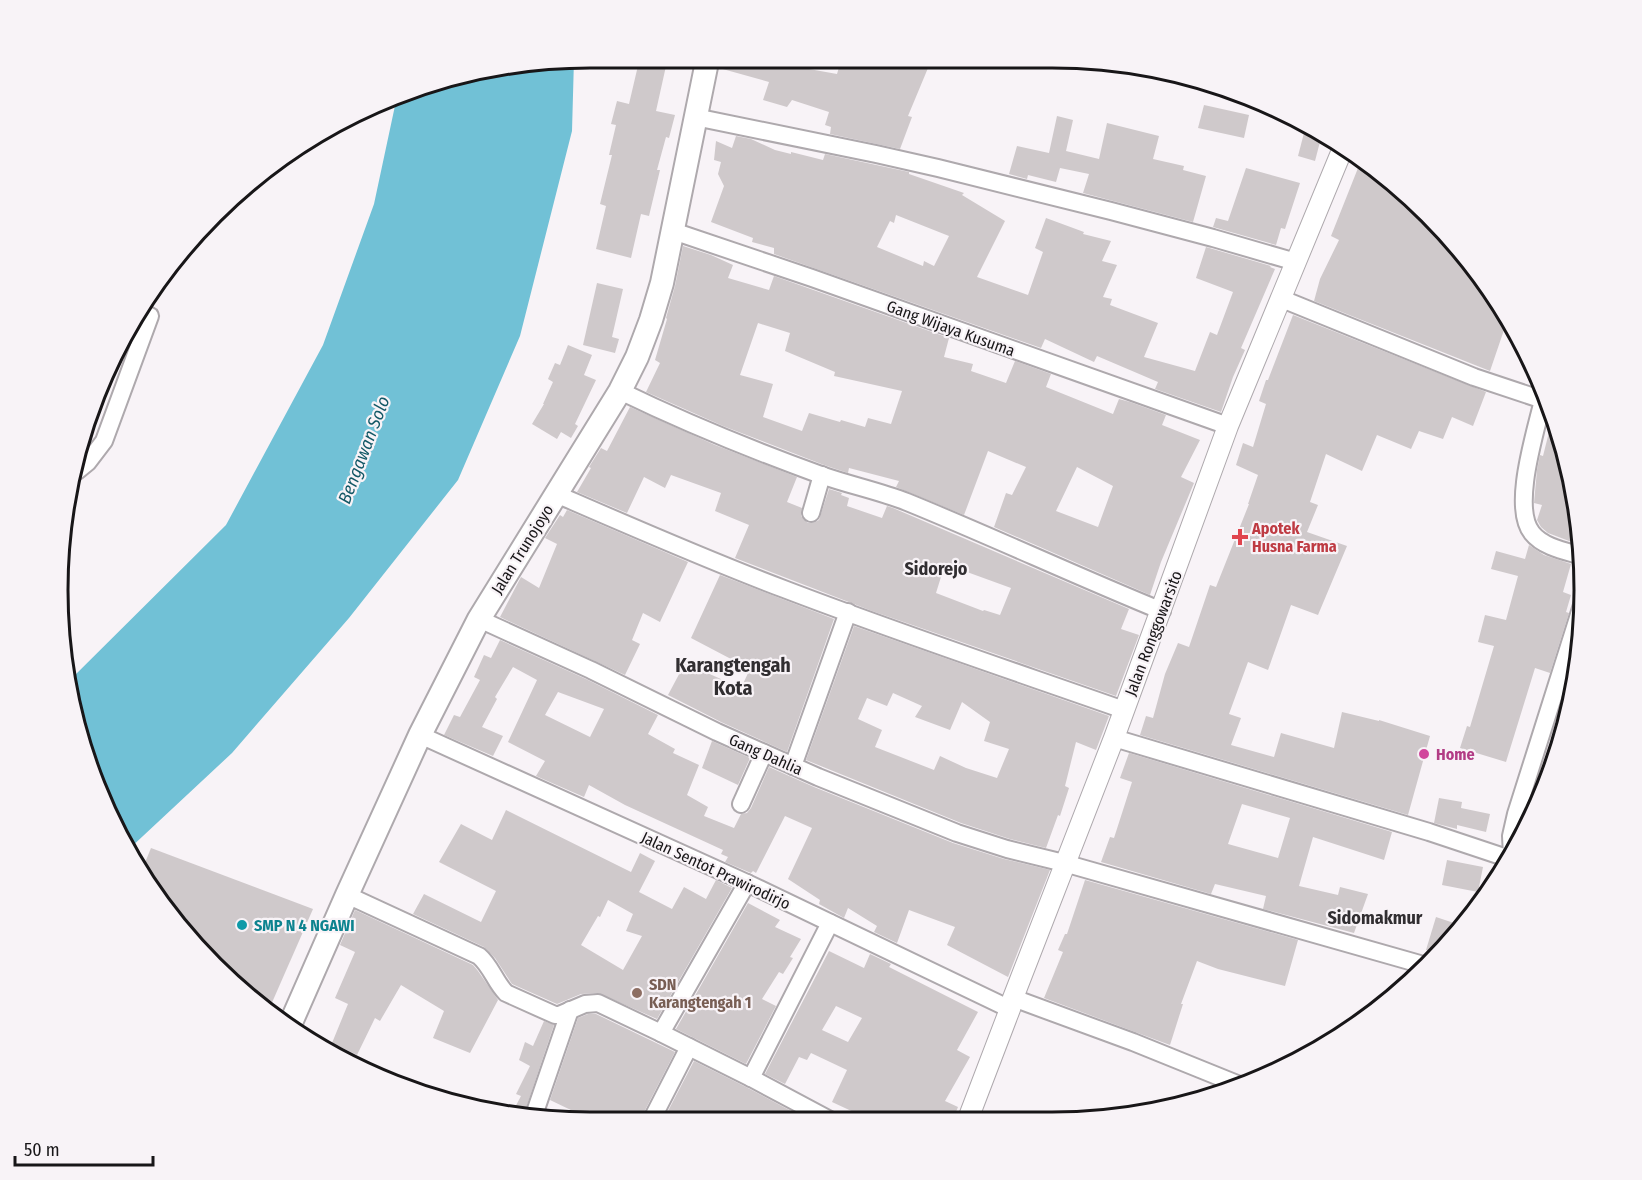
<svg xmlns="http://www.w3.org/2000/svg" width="1642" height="1180" viewBox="0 0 1642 1180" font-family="'Fira Sans Condensed',sans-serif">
	<rect width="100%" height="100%" fill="#f8f3f7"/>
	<polygon fill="#71c1d6" points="574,59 572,131 520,336 458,480 349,618 232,753 128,850 112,825 68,682 226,525 323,345 374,204 396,101 452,75"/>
	<g fill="#cfc9cb" fill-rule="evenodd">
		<polygon points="640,57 668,57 656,111 675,115 669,138 666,137 657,170 660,170 649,216 641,214 631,258 596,249 606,206 600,204 612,155 609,155 616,125 611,124 617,101 629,104"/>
		<polygon points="721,57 771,57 770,62 837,74 842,57 892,57 928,68 908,116 912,117 900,149 830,134 831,127 825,125 829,112 792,100 787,107 763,100 769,82 719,68"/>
		<polygon points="1204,105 1249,115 1244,138 1198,128"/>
		<polygon points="1057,116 1073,120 1066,151 1099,159 1107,123 1159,136 1153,159 1184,166 1183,170 1206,176 1193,222 1083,193 1089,174 1060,168 1056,182 1028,175 1027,179 1009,174 1017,146 1049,153"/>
		<polygon points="1304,133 1321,138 1315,161 1298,156"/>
		<path d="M 736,136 L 751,139 L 775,150 L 791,154 L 791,152 L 823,160 L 825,154 L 909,172 L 909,174 L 964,193 L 962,195 L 1005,221 L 977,277 L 1028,295 L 1043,252 L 1035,248 L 1046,218 L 1084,232 L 1083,234 L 1111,241 L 1102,261 L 1117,265 L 1103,297 L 1112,299 L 1110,305 L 1158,323 L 1144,357 L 1195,371 L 1210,332 L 1217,335 L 1233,292 L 1196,278 L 1206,247 L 1271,266 L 1270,267 L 1275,269 L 1241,348 L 1245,350 L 1233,377 L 1221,412 L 1155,389 L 1158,382 L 1097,356 L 1094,362 L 1045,339 L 1041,348 L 774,254 L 774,248 L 752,242 L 753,238 L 711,222 L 724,186 L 718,174 L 721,162 L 714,160 L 716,141 L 732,148 ZM 896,215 L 949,236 L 934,266 L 924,261 L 923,266 L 877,247 L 890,221 L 894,223 Z"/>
		<polygon points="1360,163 1453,239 1514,324 1520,337 1504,330 1490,371 1314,301 1320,279 1339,240 1331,236"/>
		<polygon points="1246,168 1300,183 1285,229 1281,228 1276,245 1213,227 1216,218 1228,221"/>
		<path d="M 683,246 L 711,255 L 733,265 L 728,278 L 769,290 L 774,276 L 949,338 L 944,357 L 973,364 L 971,371 L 1006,383 L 1015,361 L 1051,374 L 1046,387 L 1113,414 L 1119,399 L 1130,402 L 1166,415 L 1162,425 L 1200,440 L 1181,477 L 1194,483 L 1161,562 L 1150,595 L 994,527 L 1006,493 L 1012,495 L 1026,467 L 988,451 L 964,515 L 896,487 L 899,481 L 849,468 L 848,473 L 824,465 L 723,426 L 646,392 L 660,363 L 655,360 L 667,319 L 666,318 L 675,286 ZM 758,323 L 790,333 L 785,351 L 835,372 L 834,376 L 902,391 L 891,424 L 868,418 L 865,427 L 841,420 L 840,422 L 809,413 L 802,431 L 763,417 L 773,384 L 740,375 ZM 1077,467 L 1113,486 L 1098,527 L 1056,511 Z"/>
		<polygon points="597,283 623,289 612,337 619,339 615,353 583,345"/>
		<polygon points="1293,315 1486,392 1473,426 1452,417 1443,439 1419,431 1411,449 1377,435 1362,471 1326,454 1310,502 1318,505 1307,532 1347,546 1318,615 1291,605 1268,670 1248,662 1229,714 1241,718 1231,745 1274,757 1281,733 1334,748 1342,712 1379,721 1379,720 1430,736 1408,815 1140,735 1146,716 1153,718 1165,674 1178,643 1189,647 1210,585 1216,587 1249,504 1248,504 1258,475 1236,465 1243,443 1253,447 1266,404 1259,401 1266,380 1268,380"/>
		<polygon points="568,345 592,355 584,375 596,380 575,424 578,426 571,438 561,432 557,439 532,424 544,404 543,404 553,382 548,379 555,363 560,365"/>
		<path d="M 630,407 L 715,445 L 797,477 L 787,502 L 802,508 L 801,516 L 808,523 L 813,523 L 819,520 L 829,489 L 842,493 L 841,495 L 849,498 L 847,506 L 882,518 L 887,506 L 893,508 L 1129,609 L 1121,629 L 1139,635 L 1116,696 L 872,611 L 735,558 L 749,525 L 715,511 L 721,493 L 671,475 L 665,488 L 644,477 L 627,513 L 577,492 L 591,468 L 589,467 L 601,448 L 607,451 ZM 945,564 L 1011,588 L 1000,615 L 984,610 L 983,611 L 936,593 Z"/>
		<polygon points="1554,412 1557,419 1580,521 1581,542 1578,541 1577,544 1548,533 1541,527 1537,520 1542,505 1534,503 1537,470 1540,455 1543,456"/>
		<polygon points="567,510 688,562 660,622 643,613 632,640 640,644 625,675 500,617 521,577 539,588 557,544 545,538 560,515 563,517"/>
		<polygon points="1529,545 1544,555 1571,564 1563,592 1571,595 1566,612 1569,613 1550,673 1535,668 1506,762 1460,748 1467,726 1470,727 1494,646 1478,642 1485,615 1506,620 1518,576 1491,569 1496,551 1525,559"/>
		<polygon points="720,575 834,619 787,752 721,722 668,695 685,663 741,688 750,669 691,638"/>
		<path d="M 854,626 L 1109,716 L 1096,750 L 1076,742 L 1065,786 L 1069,788 L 1060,816 L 1058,815 L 1046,848 L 1010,839 L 961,823 L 806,760 ZM 893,693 L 922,706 L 915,717 L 950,730 L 962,702 L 990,722 L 984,741 L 1009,749 L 997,778 L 966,768 L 940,756 L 934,770 L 875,747 L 882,730 L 858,719 L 867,698 L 887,706 Z"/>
		<path d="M 500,640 L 586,679 L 658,715 L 648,734 L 675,749 L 673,753 L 699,765 L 687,795 L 708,807 L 704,816 L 734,828 L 741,814 L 747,813 L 751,808 L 769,767 L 814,787 L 953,843 L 1004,859 L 1050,870 L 1008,977 L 947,945 L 955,927 L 909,910 L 897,943 L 874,932 L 877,926 L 848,908 L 844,918 L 819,904 L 820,900 L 788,879 L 812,828 L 785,816 L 756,873 L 753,871 L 751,873 L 725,862 L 728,857 L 721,854 L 723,850 L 625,805 L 589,785 L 584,797 L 536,776 L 545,761 L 508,742 L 537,680 L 513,667 L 495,697 L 497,699 L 482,727 L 503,736 L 493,756 L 444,735 L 454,715 L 460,717 L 480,680 L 474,677 L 484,655 L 491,658 ZM 558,692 L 604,709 L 590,737 L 545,715 Z"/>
		<polygon points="712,741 750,758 738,785 702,768"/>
		<path d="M 1129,753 L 1392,832 L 1384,860 L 1313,837 L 1299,886 L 1338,895 L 1340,887 L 1368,894 L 1354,933 L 1263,909 L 1266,896 L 1215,884 L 1211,894 L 1101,862 L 1110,837 L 1114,838 L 1132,782 L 1120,778 ZM 1242,804 L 1290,818 L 1278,858 L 1228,844 Z"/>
		<polygon points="1439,798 1462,802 1461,808 1490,814 1486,832 1457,825 1457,829 1434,823"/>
		<path d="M 506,810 L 631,872 L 640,853 L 655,861 L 639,892 L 672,909 L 684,887 L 706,899 L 716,880 L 732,888 L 657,1019 L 598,993 L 581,994 L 557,1004 L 512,984 L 495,958 L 484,947 L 413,914 L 424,894 L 481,922 L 496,891 L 439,862 L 461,824 L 492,840 ZM 608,900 L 633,914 L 626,931 L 642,936 L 623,970 L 581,945 L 598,916 L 600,917 Z"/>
		<polygon points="151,848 313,909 267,1014 189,941 142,870"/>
		<polygon points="1447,860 1483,867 1478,892 1442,885"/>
		<polygon points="1085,880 1298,940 1285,986 1218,969 1197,961 1181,1004 1183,1004 1170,1045 1044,998 1063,952 1058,950 1065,934 1067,934"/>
		<polygon points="748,903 780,920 775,927 801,939 790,957 793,958 783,974 779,972 762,999 776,1006 746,1064 676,1029"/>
		<polygon points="355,910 473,965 478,971 498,1000 470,1053 433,1038 444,1011 401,985 380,1021 375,1018 357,1055 332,1043 348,1004 335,998 355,952 340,945"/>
		<polygon points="1436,917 1460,925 1457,933 1438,954 1426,950"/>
		<path d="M 829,951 L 864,968 L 870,954 L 891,964 L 889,967 L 978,1012 L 957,1050 L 970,1057 L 945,1101 L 958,1107 L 953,1119 L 858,1120 L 860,1115 L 832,1102 L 847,1070 L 811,1053 L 807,1060 L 799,1057 L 785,1084 L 765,1074 ZM 836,1006 L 862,1018 L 848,1042 L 822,1030 Z"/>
		<polygon points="588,1014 596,1014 675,1052 642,1116 641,1121 570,1122 575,1112 550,1100 578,1018"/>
		<polygon points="544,1021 554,1025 523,1117 511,1115 521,1096 516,1094 530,1066 519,1060 525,1042 533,1046"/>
		<polygon points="694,1061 746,1087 808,1120 683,1121 668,1111"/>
	</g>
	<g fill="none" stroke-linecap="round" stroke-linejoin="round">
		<g stroke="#aea9ad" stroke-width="20">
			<g id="minor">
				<polyline points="695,117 876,154 938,168 1111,211 1213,238 1296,262"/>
				<polyline points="673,231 812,278 1228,426"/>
				<polyline points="1282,299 1474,377 1543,400"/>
				<path d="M 620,391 C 686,423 752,450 821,475 C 849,485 879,491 907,502 C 993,537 1076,576 1162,611"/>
				<path d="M 1545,394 L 1543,400 C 1536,431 1511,507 1532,533 C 1543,547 1565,551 1582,556"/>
				<polyline points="77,471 88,462 104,441 150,316"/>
				<path d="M 556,494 C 632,527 707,560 784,589 C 896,632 1010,670 1124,710"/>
				<polyline points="811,513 822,475"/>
				<polyline points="479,619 591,670 717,732 818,777 957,833 1007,849 1064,863 1427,966"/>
				<polyline points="420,735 747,883 1010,1009"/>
				<polyline points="1114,738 1429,832 1510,859"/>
				<polyline points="793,766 848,612"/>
				<polyline points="741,804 764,753"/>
				<polyline points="1512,855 1511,836 1516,814 1583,602"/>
				<polyline points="747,883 661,1033 751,1078 830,1120"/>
				<path d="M 347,895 L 479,956 C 491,966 495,982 506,993 L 555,1015 L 559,1015 L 585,1004 L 598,1003 L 661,1033"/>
				<polyline points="1013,998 1133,1042 1237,1084"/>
				<polyline points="751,1078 830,923"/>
				<polyline points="533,1118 570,1010"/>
				<polyline points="651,1121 689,1047"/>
			</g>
		</g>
		<g stroke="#aea9ad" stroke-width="22">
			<polyline id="tertiary" points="968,1119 1010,1009 1013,998 1114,738 1228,426 1343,148"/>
		</g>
		<g stroke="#aea9ad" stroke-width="26">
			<polyline id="secondary" points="289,1027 347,895 420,735 479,619 620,391 637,357 651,320 662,283 708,57"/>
		</g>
		<use href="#minor" stroke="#fff" stroke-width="16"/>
		<use href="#tertiary" stroke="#fff" stroke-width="20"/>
		<use href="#secondary" stroke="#fff" stroke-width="22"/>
	</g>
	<path fill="#e0444e" stroke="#f8f3f7" stroke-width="2" d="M1237 528h6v6h6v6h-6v6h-6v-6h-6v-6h6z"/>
	<circle fill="#d1479c" stroke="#f8f3f7" stroke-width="2" cx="1424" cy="754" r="6"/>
	<circle fill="#0f9aa8" stroke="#f8f3f7" stroke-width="2" cx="242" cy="925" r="6"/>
	<circle fill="#8d6e63" stroke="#f8f3f7" stroke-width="2" cx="637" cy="993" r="6"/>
	<g text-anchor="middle" stroke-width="4.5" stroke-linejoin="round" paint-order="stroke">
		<g font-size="16" fill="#181618" stroke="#f8f3f7">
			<text transform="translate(951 328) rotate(20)" y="6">Gang Wijaya Kusuma</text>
			<text transform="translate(522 549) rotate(-58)" y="6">Jalan Trunojoyo</text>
			<text transform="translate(1153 633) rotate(-69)" y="6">Jalan Ronggowarsito</text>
			<text transform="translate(766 754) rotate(24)" y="6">Gang Dahlia</text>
			<text transform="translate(716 870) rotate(25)" y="6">Jalan Sentot Prawirodirjo</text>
		</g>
		<g font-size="16" font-weight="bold" fill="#be3a42" stroke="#f8f3f7" text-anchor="start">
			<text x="1252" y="534">Apotek<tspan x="1252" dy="18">Husna Farma</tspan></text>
		</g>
		<g font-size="16" font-weight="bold" fill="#b23c85" stroke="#f8f3f7" text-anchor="start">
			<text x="1436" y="760">Home</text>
		</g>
		<g font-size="16" font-weight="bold" fill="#0d838f" stroke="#f8f3f7" text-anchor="start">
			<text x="254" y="931">SMP N 4 NGAWI</text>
		</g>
		<g font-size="16" font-weight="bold" fill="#785e54" stroke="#f8f3f7" text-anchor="start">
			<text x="649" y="990">SDN<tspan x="649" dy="18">Karangtengah 1</tspan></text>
		</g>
		<g font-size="18" font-style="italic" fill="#135866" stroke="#f8f3f7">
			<text transform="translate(364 450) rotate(-69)" y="6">Bengawan Solo</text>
		</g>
		<g font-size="18" font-weight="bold" fill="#312e31" stroke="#f8f3f7">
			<text x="936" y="575">Sidorejo</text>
			<text x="1375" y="924">Sidomakmur</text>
		</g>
		<g font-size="20" font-weight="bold" fill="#312e31" stroke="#f8f3f7">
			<text x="733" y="672">Karangtengah<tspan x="733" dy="23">Kota</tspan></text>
		</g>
	</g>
	<path d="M0 0H1642V1180H0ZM590 68H1052A522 522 0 0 1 1574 590V590A522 522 0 0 1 1052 1112H590A522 522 0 0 1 68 590V590A522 522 0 0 1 590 68Z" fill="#f8f3f7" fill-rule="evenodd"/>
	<path fill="none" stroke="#181618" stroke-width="3" d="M590 68H1052A522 522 0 0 1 1574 590V590A522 522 0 0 1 1052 1112H590A522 522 0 0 1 68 590V590A522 522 0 0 1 590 68Z"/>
	<path d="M15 1156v9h138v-9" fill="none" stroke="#181618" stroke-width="3"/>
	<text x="24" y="1156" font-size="18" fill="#181618" stroke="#f8f3f7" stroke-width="4.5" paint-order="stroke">50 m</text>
</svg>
